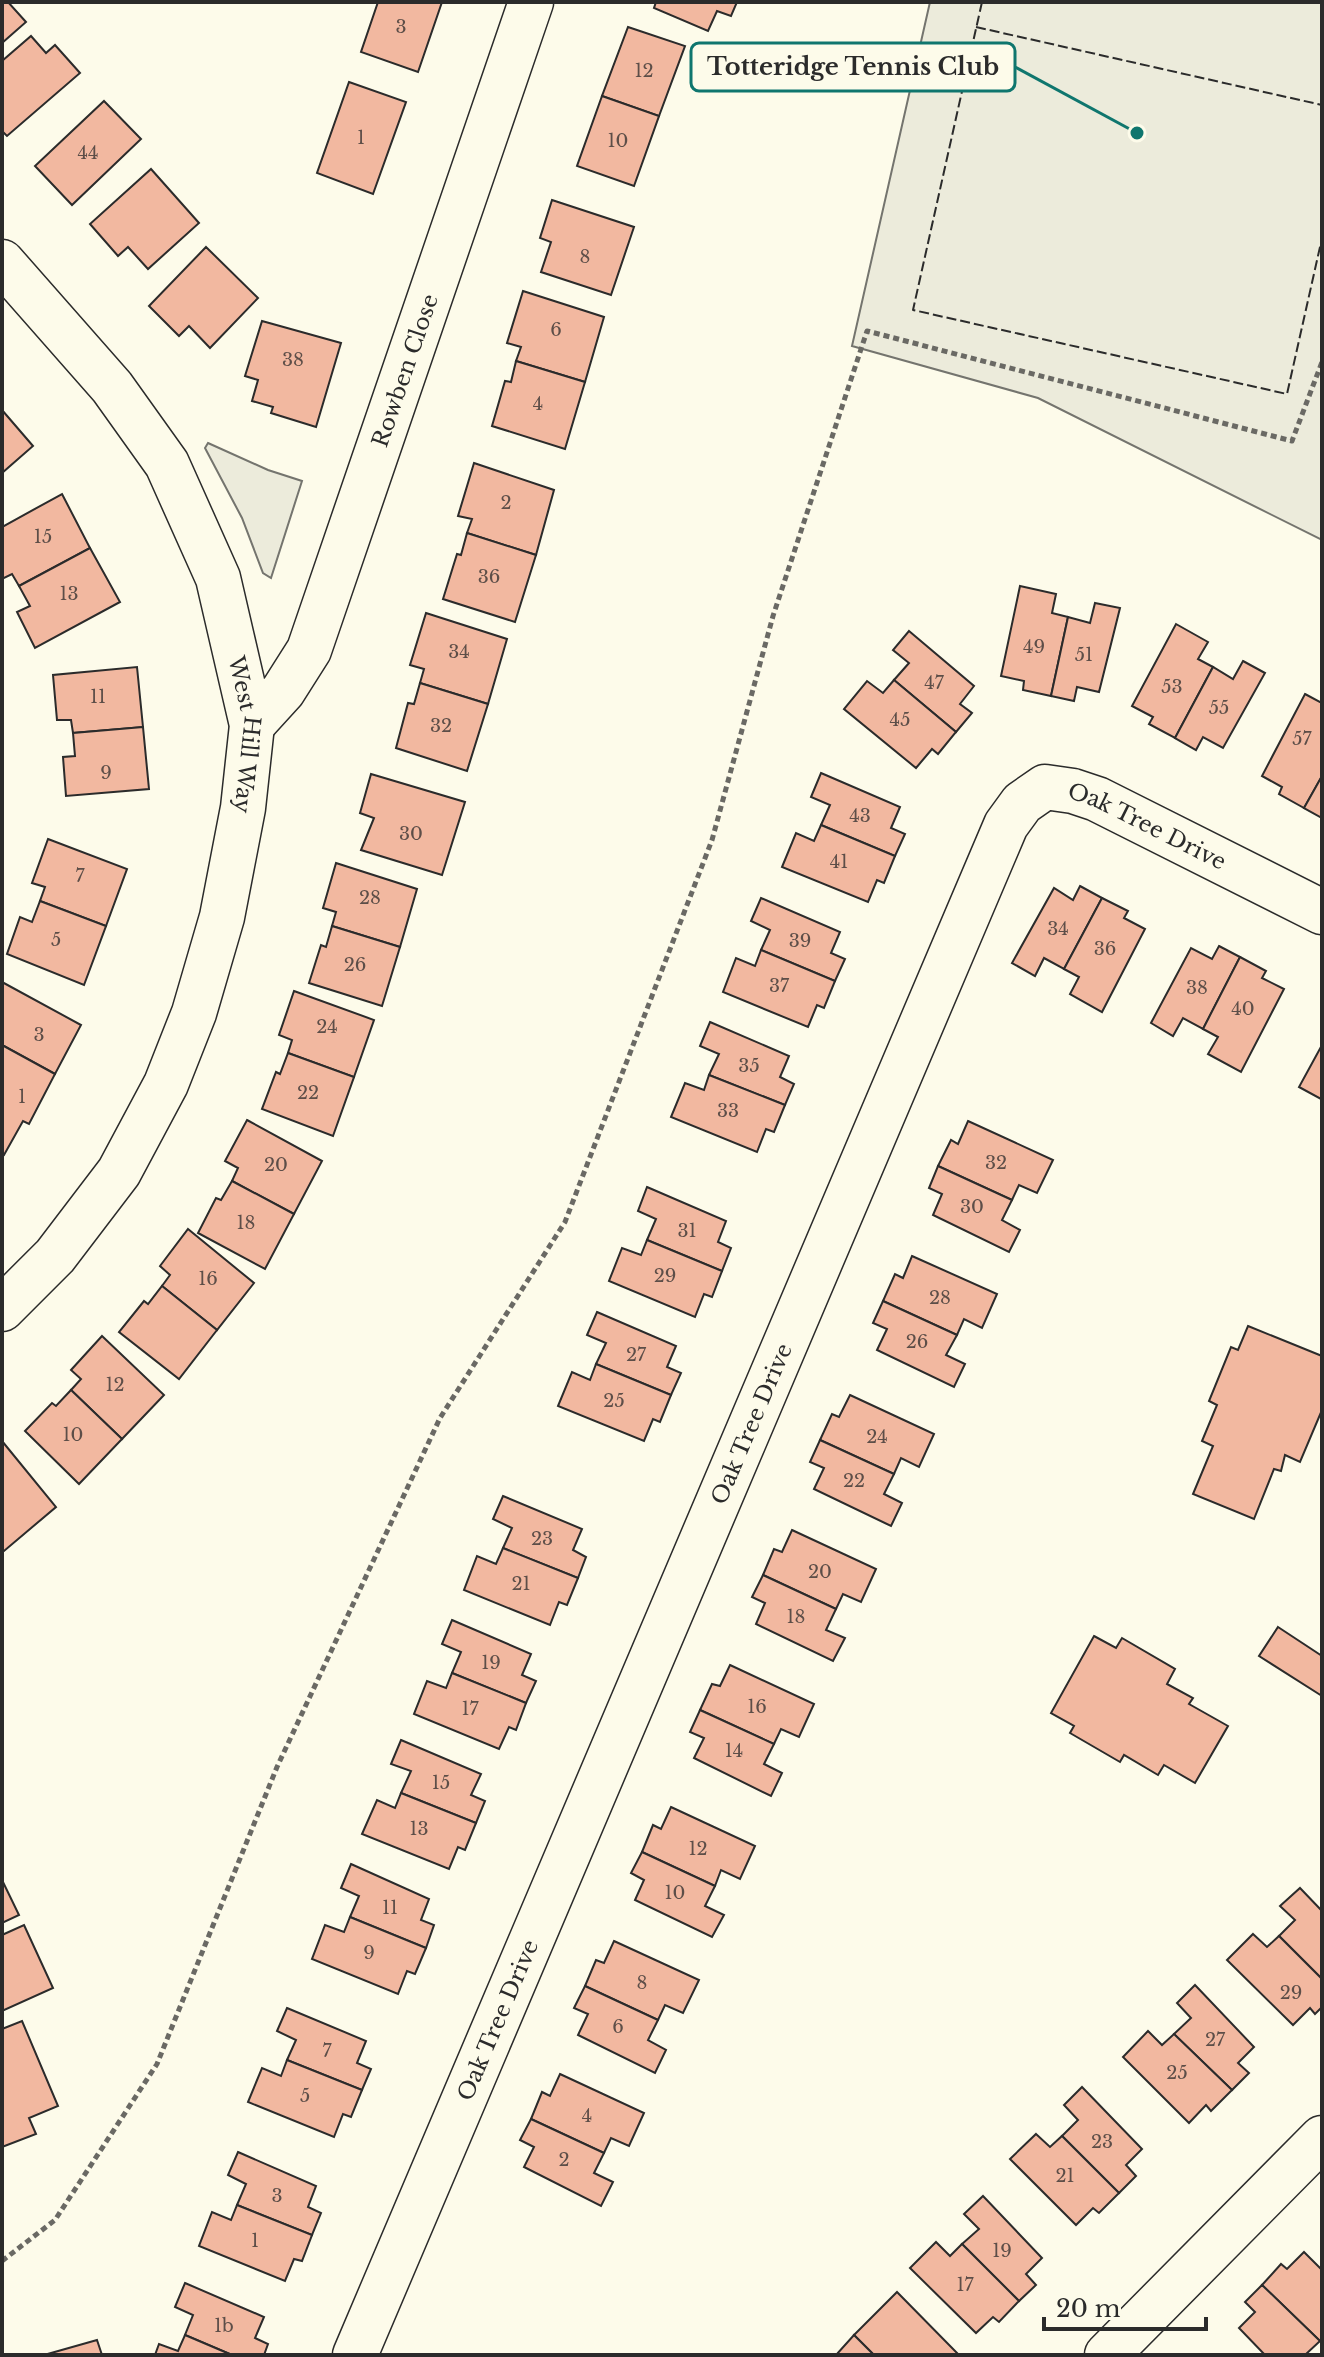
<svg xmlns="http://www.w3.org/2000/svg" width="1324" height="2357" viewBox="0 0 1324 2357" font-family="'Libre Baskerville',serif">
	<rect width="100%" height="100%" fill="#fdfbea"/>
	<g fill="#ecebdb" stroke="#74746e" stroke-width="2">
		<polygon points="930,2 1322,2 1322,540 1038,398 852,346"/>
		<polygon points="208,443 268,470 302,481 271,578 263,573 242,518 205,448"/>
	</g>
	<g fill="#f2b8a0" stroke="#2b2b2b" stroke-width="2">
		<polygon points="2,2 8,2 26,22 2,43"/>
		<polygon points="378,2 442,2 418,72 361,52"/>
		<polygon points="656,2 737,2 731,16 717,11 708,31 654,8"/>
		<polygon points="628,27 685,46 659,116 602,96"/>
		<polygon points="31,36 46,53 55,45 80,73 7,136 2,131 2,61"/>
		<polygon points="349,82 406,102 373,194 317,173"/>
		<polygon points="602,96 659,116 634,186 577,166"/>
		<polygon points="104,101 141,139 72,205 35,166"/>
		<polygon points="151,169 199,223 148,269 128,247 118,256 90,224"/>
		<polygon points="552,200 634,227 611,295 541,272 551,242 540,238"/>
		<polygon points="206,247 258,298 210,348 189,326 179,336 149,306"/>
		<polygon points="523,291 604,317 585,382 516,361 521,347 507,343"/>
		<polygon points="262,321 341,343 316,427 271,413 273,407 252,401 258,380 245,376"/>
		<polygon points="516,361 585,382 565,449 492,426 505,381 511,382"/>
		<polygon points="2,410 33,446 2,473"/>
		<polygon points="474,463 554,490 536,555 467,533 472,519 458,516"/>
		<polygon points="62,494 90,548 19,586 12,574 2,579 2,527"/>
		<polygon points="467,533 536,555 515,622 443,599 457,554 461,555"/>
		<polygon points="90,548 120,602 35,648 17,612 30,606 19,586"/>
		<polygon points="1020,586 1056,594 1052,613 1068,617 1051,696 1023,690 1024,681 1001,676"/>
		<polygon points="1095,603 1120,608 1099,692 1077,687 1074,701 1051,696 1068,617 1090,623"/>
		<polygon points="426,613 507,639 488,704 420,683 424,669 410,665"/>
		<polygon points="1176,624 1208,642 1198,659 1213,667 1175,738 1149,724 1153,717 1132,706"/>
		<polygon points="909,631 974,686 960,704 972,713 956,732 894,680 909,663 893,650"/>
		<polygon points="1243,661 1265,673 1223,748 1203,737 1196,750 1175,738 1213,667 1233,679"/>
		<polygon points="137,667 143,727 73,733 71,720 57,720 53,675"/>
		<polygon points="894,680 956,732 938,754 932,749 916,768 844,709 867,681 883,693"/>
		<polygon points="420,683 488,704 467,771 396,748 408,703 414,704"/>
		<polygon points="1305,694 1322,703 1322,776 1304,808 1279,794 1282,787 1262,776"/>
		<polygon points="143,727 149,789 66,796 63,757 75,756 73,733"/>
		<polygon points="821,773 900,807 891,828 905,834 895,856 821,825 830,805 811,797"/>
		<polygon points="371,774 465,802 442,875 361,850 374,818 360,813"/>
		<polygon points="1322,776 1322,818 1304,808"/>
		<polygon points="821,825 895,856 884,883 877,880 868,902 782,867 796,833 814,841"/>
		<polygon points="48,839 127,869 106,926 40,901 45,887 32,883"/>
		<polygon points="336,863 417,889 400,947 332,926 336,912 323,908"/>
		<polygon points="1080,886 1102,898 1064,969 1044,958 1035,976 1012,963 1054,888 1073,900"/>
		<polygon points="761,898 840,932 831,953 845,959 835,981 761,950 770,930 751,921"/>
		<polygon points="1102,898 1128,911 1124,918 1145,929 1102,1012 1070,994 1079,977 1064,969"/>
		<polygon points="40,901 106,926 84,985 7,954 20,917 32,922"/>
		<polygon points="332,926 400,947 382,1006 309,983 321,945 326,947"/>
		<polygon points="1219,946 1240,957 1203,1029 1183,1018 1173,1036 1151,1023 1191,948 1212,959"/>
		<polygon points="761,950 835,981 824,1008 817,1005 808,1027 723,992 736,958 755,966"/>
		<polygon points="1240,957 1266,971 1262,978 1284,989 1241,1072 1208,1054 1218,1037 1203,1029"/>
		<polygon points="2,982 81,1025 55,1074 2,1045"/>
		<polygon points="294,991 374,1020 354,1077 288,1053 292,1040 279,1035"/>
		<polygon points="710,1022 789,1056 780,1077 794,1084 785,1105 709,1075 719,1054 700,1046"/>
		<polygon points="2,1045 55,1074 29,1124 23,1121 4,1155 2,1154"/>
		<polygon points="1322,1045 1322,1098 1321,1099 1299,1087"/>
		<polygon points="288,1053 354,1077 333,1136 262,1109 276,1072 280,1074"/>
		<polygon points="709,1075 785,1105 774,1132 766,1129 757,1152 671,1117 685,1083 704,1090"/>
		<polygon points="247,1120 322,1161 294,1214 232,1181 238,1168 225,1161"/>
		<polygon points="968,1121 1053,1160 1037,1193 1019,1185 1012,1200 938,1166 951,1140 958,1144"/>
		<polygon points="938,1166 1012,1200 1002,1220 1020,1230 1009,1252 933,1215 942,1194 929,1188"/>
		<polygon points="232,1181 294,1214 265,1269 198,1233 216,1198 221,1200"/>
		<polygon points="647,1187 726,1221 718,1242 731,1248 722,1271 647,1240 656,1219 638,1211"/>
		<polygon points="188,1229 254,1283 217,1330 162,1286 170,1275 160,1266"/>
		<polygon points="647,1240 722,1271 712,1297 704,1294 695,1317 609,1281 622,1248 641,1255"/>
		<polygon points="912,1256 997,1294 982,1328 964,1319 957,1335 883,1301 895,1274 903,1278"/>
		<polygon points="162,1286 217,1330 179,1379 119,1332 144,1301 148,1304"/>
		<polygon points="883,1301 957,1335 946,1355 965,1364 954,1387 877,1350 887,1329 873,1323"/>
		<polygon points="597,1312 676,1346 667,1367 681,1373 671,1395 596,1364 606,1343 587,1335"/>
		<polygon points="1248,1326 1322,1356 1322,1410 1300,1462 1285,1455 1281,1471 1274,1469 1254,1519 1193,1494 1213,1446 1202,1441 1217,1405 1209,1401 1231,1347 1238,1350"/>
		<polygon points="102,1336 164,1395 122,1439 71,1390 81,1379 71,1370"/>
		<polygon points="596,1364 671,1395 660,1422 653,1419 644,1441 558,1406 572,1372 590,1380"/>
		<polygon points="71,1390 122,1439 79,1484 25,1431 52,1403 56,1406"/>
		<polygon points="850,1395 934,1434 919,1467 901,1458 894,1474 820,1440 832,1414 839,1417"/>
		<polygon points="820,1440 894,1474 884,1494 902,1503 891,1526 814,1489 824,1468 810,1462"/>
		<polygon points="2,1441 56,1507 4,1551 2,1549"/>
		<polygon points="503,1496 582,1529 573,1550 586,1557 578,1578 503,1548 512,1528 493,1519"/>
		<polygon points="792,1530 876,1569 861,1602 843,1594 836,1609 763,1575 774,1549 782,1552"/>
		<polygon points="503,1548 578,1578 567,1605 559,1602 550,1625 464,1590 477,1556 496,1564"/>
		<polygon points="763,1575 836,1609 826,1630 845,1638 833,1661 756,1624 765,1603 752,1597"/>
		<polygon points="452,1620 531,1654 522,1675 536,1681 526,1703 452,1673 461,1652 442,1644"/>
		<polygon points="1278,1627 1322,1656 1322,1696 1259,1656"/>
		<polygon points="1094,1636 1116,1648 1122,1638 1175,1669 1167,1684 1193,1698 1189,1704 1228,1726 1195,1783 1164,1765 1158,1775 1124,1755 1120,1762 1070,1733 1074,1726 1051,1713"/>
		<polygon points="730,1665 814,1704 799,1737 781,1729 774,1744 700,1710 712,1684 720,1686"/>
		<polygon points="452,1673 526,1703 516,1730 509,1727 499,1749 414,1714 427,1681 446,1688"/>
		<polygon points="700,1710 774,1744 764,1764 782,1773 771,1796 694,1758 704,1738 690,1732"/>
		<polygon points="401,1740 481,1774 471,1795 485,1801 476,1823 401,1793 411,1771 391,1764"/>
		<polygon points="401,1793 476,1823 465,1850 458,1847 449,1869 362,1834 377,1800 395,1808"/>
		<polygon points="671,1807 755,1846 740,1879 721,1870 715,1886 642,1852 653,1825 661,1829"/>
		<polygon points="642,1852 715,1886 705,1906 724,1915 712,1937 635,1900 644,1880 631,1873"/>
		<polygon points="351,1864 429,1899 421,1920 434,1925 426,1948 350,1917 359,1896 341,1888"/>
		<polygon points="2,1880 19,1915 2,1923"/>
		<polygon points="1300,1888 1322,1911 1322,1979 1279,1936 1295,1920 1280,1906"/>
		<polygon points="350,1917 426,1948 415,1974 407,1971 398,1994 312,1959 325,1925 344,1932"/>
		<polygon points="24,1925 53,1988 2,2011 2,1935"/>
		<polygon points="1253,1934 1267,1947 1279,1936 1322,1979 1322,2007 1315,2014 1310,2008 1293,2025 1227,1960"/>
		<polygon points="614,1941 699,1980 683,2013 665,2005 658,2020 585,1986 596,1960 604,1963"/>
		<polygon points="1195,1985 1254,2047 1238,2063 1249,2073 1232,2090 1174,2034 1191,2018 1177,2003"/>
		<polygon points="585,1986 658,2020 648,2040 666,2050 655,2073 578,2035 588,2014 574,2008"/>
		<polygon points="287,2008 366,2041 357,2063 371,2069 362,2090 287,2060 296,2040 277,2031"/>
		<polygon points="22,2021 58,2106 29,2118 36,2134 2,2147 2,2029"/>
		<polygon points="1148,2031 1162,2045 1174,2034 1232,2090 1211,2111 1206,2105 1189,2123 1123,2057"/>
		<polygon points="287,2060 362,2090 351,2117 343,2114 334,2137 248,2102 262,2068 281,2076"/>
		<polygon points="560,2074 644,2113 629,2146 611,2138 604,2153 531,2119 542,2092 550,2096"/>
		<polygon points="1082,2087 1142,2149 1126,2165 1136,2176 1119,2193 1062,2136 1078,2120 1064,2105"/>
		<polygon points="531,2119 604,2153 594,2173 613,2182 601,2206 524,2167 534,2147 520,2140"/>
		<polygon points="1036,2134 1050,2147 1062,2136 1119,2193 1099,2213 1093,2208 1076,2225 1010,2159"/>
		<polygon points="238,2152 316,2186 308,2207 321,2213 312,2235 237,2205 246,2184 228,2175"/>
		<polygon points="983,2196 1042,2258 1026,2274 1036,2285 1019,2301 962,2244 979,2229 964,2214"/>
		<polygon points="237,2205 312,2235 302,2261 294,2259 285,2281 199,2246 212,2212 231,2220"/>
		<polygon points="936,2242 950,2256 962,2244 1019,2301 999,2322 993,2317 976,2333 910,2268"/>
		<polygon points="1304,2252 1322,2270 1322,2339 1320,2341 1262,2285 1281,2264 1287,2269"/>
		<polygon points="185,2283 264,2317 255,2338 268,2344 264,2355 232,2355 185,2335 193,2315 175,2307"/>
		<polygon points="1262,2285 1320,2341 1305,2355 1265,2355 1239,2328 1255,2312 1245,2302"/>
		<polygon points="897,2292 959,2355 874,2355 854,2335"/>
		<polygon points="185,2335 232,2355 155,2355 159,2344 178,2351"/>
		<polygon points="854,2335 874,2355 836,2355"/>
		<polygon points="97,2340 102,2355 44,2355"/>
	</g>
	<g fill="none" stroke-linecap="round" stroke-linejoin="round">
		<g stroke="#2b2b2b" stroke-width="47">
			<g id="street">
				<path id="s1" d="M 2,262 L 112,387 L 167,464 L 218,578 L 252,725 L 243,808 L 222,917 L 194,1013 L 166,1084 L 119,1172 L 55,1256 L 2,1309"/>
				<path id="s2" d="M 252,725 L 283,691 L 309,650 L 531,2"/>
				<path id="s3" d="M 355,2355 L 1006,825 L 1022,803 L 1045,787 L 1073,791 L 1097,799 L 1322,912"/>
				<polyline points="1107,2355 1322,2138"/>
			</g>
		</g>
		<polyline stroke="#6a6964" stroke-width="5" stroke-dasharray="6 4" stroke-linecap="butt" points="2,2261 55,2220 157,2064 277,1767 440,1418 565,1222 712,840 773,616 867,331 1292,441 1322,362"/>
		<use href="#street" stroke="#fdfbea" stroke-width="44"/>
		<g stroke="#2b2b2b" stroke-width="2" stroke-dasharray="10 4" stroke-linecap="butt">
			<polyline points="982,2 913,310 1287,394 1322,238"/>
			<polyline points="976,27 1322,105"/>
		</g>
	</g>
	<g text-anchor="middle" stroke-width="6" stroke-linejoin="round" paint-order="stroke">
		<g font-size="18" fill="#5d4e48">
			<text x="401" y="33">3</text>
			<text x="644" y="77">12</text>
			<text x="361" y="144">1</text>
			<text x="618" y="147">10</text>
			<text x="88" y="159">44</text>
			<text x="585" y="263">8</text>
			<text x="556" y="336">6</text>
			<text x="293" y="366">38</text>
			<text x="538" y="410">4</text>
			<text x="506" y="509">2</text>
			<text x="43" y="543">15</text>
			<text x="489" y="583">36</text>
			<text x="69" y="600">13</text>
			<text x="1034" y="653">49</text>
			<text x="459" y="658">34</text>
			<text x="1084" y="661">51</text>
			<text x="934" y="689">47</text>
			<text x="1172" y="693">53</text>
			<text x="98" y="703">11</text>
			<text x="1219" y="714">55</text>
			<text x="900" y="726">45</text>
			<text x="441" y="732">32</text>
			<text x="1302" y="745">57</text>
			<text x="106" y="779">9</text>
			<text x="860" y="822">43</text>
			<text x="411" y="840">30</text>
			<text x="839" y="868">41</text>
			<text x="80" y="882">7</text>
			<text x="370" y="904">28</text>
			<text x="1058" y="935">34</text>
			<text x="56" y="946">5</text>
			<text x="800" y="947">39</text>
			<text x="1105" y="955">36</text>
			<text x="355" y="971">26</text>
			<text x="779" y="992">37</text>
			<text x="1197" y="994">38</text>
			<text x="1243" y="1015">40</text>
			<text x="327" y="1033">24</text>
			<text x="39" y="1041">3</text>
			<text x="749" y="1072">35</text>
			<text x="308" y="1099">22</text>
			<text x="22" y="1103">1</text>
			<text x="728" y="1117">33</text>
			<text x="996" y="1169">32</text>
			<text x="276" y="1171">20</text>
			<text x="972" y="1213">30</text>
			<text x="246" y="1229">18</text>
			<text x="687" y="1237">31</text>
			<text x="665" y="1282">29</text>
			<text x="208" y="1285">16</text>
			<text x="940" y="1304">28</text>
			<text x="917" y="1348">26</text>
			<text x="636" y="1361">27</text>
			<text x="115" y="1391">12</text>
			<text x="614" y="1407">25</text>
			<text x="73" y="1441">10</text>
			<text x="877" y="1443">24</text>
			<text x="854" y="1487">22</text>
			<text x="542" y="1545">23</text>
			<text x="820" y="1578">20</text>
			<text x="521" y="1590">21</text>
			<text x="796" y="1623">18</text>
			<text x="491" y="1669">19</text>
			<text x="757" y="1713">16</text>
			<text x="470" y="1715">17</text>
			<text x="734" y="1757">14</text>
			<text x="441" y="1789">15</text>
			<text x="419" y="1835">13</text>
			<text x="698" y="1855">12</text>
			<text x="675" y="1899">10</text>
			<text x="390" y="1914">11</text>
			<text x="369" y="1959">9</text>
			<text x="642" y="1989">8</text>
			<text x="1291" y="1999">29</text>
			<text x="618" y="2033">6</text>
			<text x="1215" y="2046">27</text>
			<text x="327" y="2057">7</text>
			<text x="1177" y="2079">25</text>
			<text x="305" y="2102">5</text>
			<text x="587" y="2122">4</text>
			<text x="1102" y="2148">23</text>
			<text x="564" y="2166">2</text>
			<text x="1065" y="2182">21</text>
			<text x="277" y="2202">3</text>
			<text x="255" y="2247">1</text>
			<text x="1002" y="2257">19</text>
			<text x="965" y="2291">17</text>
			<text x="224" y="2332">1b</text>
		</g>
		<g font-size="22" fill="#2b2b2b" stroke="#fdfbea">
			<text dy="8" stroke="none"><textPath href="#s2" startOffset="390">Rowben Close</textPath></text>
			<text dy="8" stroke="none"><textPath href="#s1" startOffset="546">West Hill Way</textPath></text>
			<text dy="8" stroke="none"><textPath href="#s3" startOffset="1828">Oak Tree Drive</textPath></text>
			<text dy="8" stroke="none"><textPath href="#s3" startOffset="1012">Oak Tree Drive</textPath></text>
			<text dy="8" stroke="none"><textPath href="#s3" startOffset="364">Oak Tree Drive</textPath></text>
		</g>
	</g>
	<path fill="none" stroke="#0f766e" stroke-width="3" d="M1137 133L1015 67"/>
	<circle fill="#0f766e" stroke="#fdfbea" stroke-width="3" cx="1137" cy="133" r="8"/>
	<rect fill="#fdfbea" stroke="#0f766e" stroke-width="3" x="691" y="43" width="324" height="48" rx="8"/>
	<g font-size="24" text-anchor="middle" font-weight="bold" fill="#2b2b2b">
		<text x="853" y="75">Totteridge Tennis Club</text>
	</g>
	<rect width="1324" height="2357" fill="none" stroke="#2b2b2b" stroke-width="8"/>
	<path d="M1044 2317v12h162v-12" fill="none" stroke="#2b2b2b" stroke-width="4"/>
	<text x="1056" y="2317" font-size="24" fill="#2b2b2b" stroke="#fdfbea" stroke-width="6" paint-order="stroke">20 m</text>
</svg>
